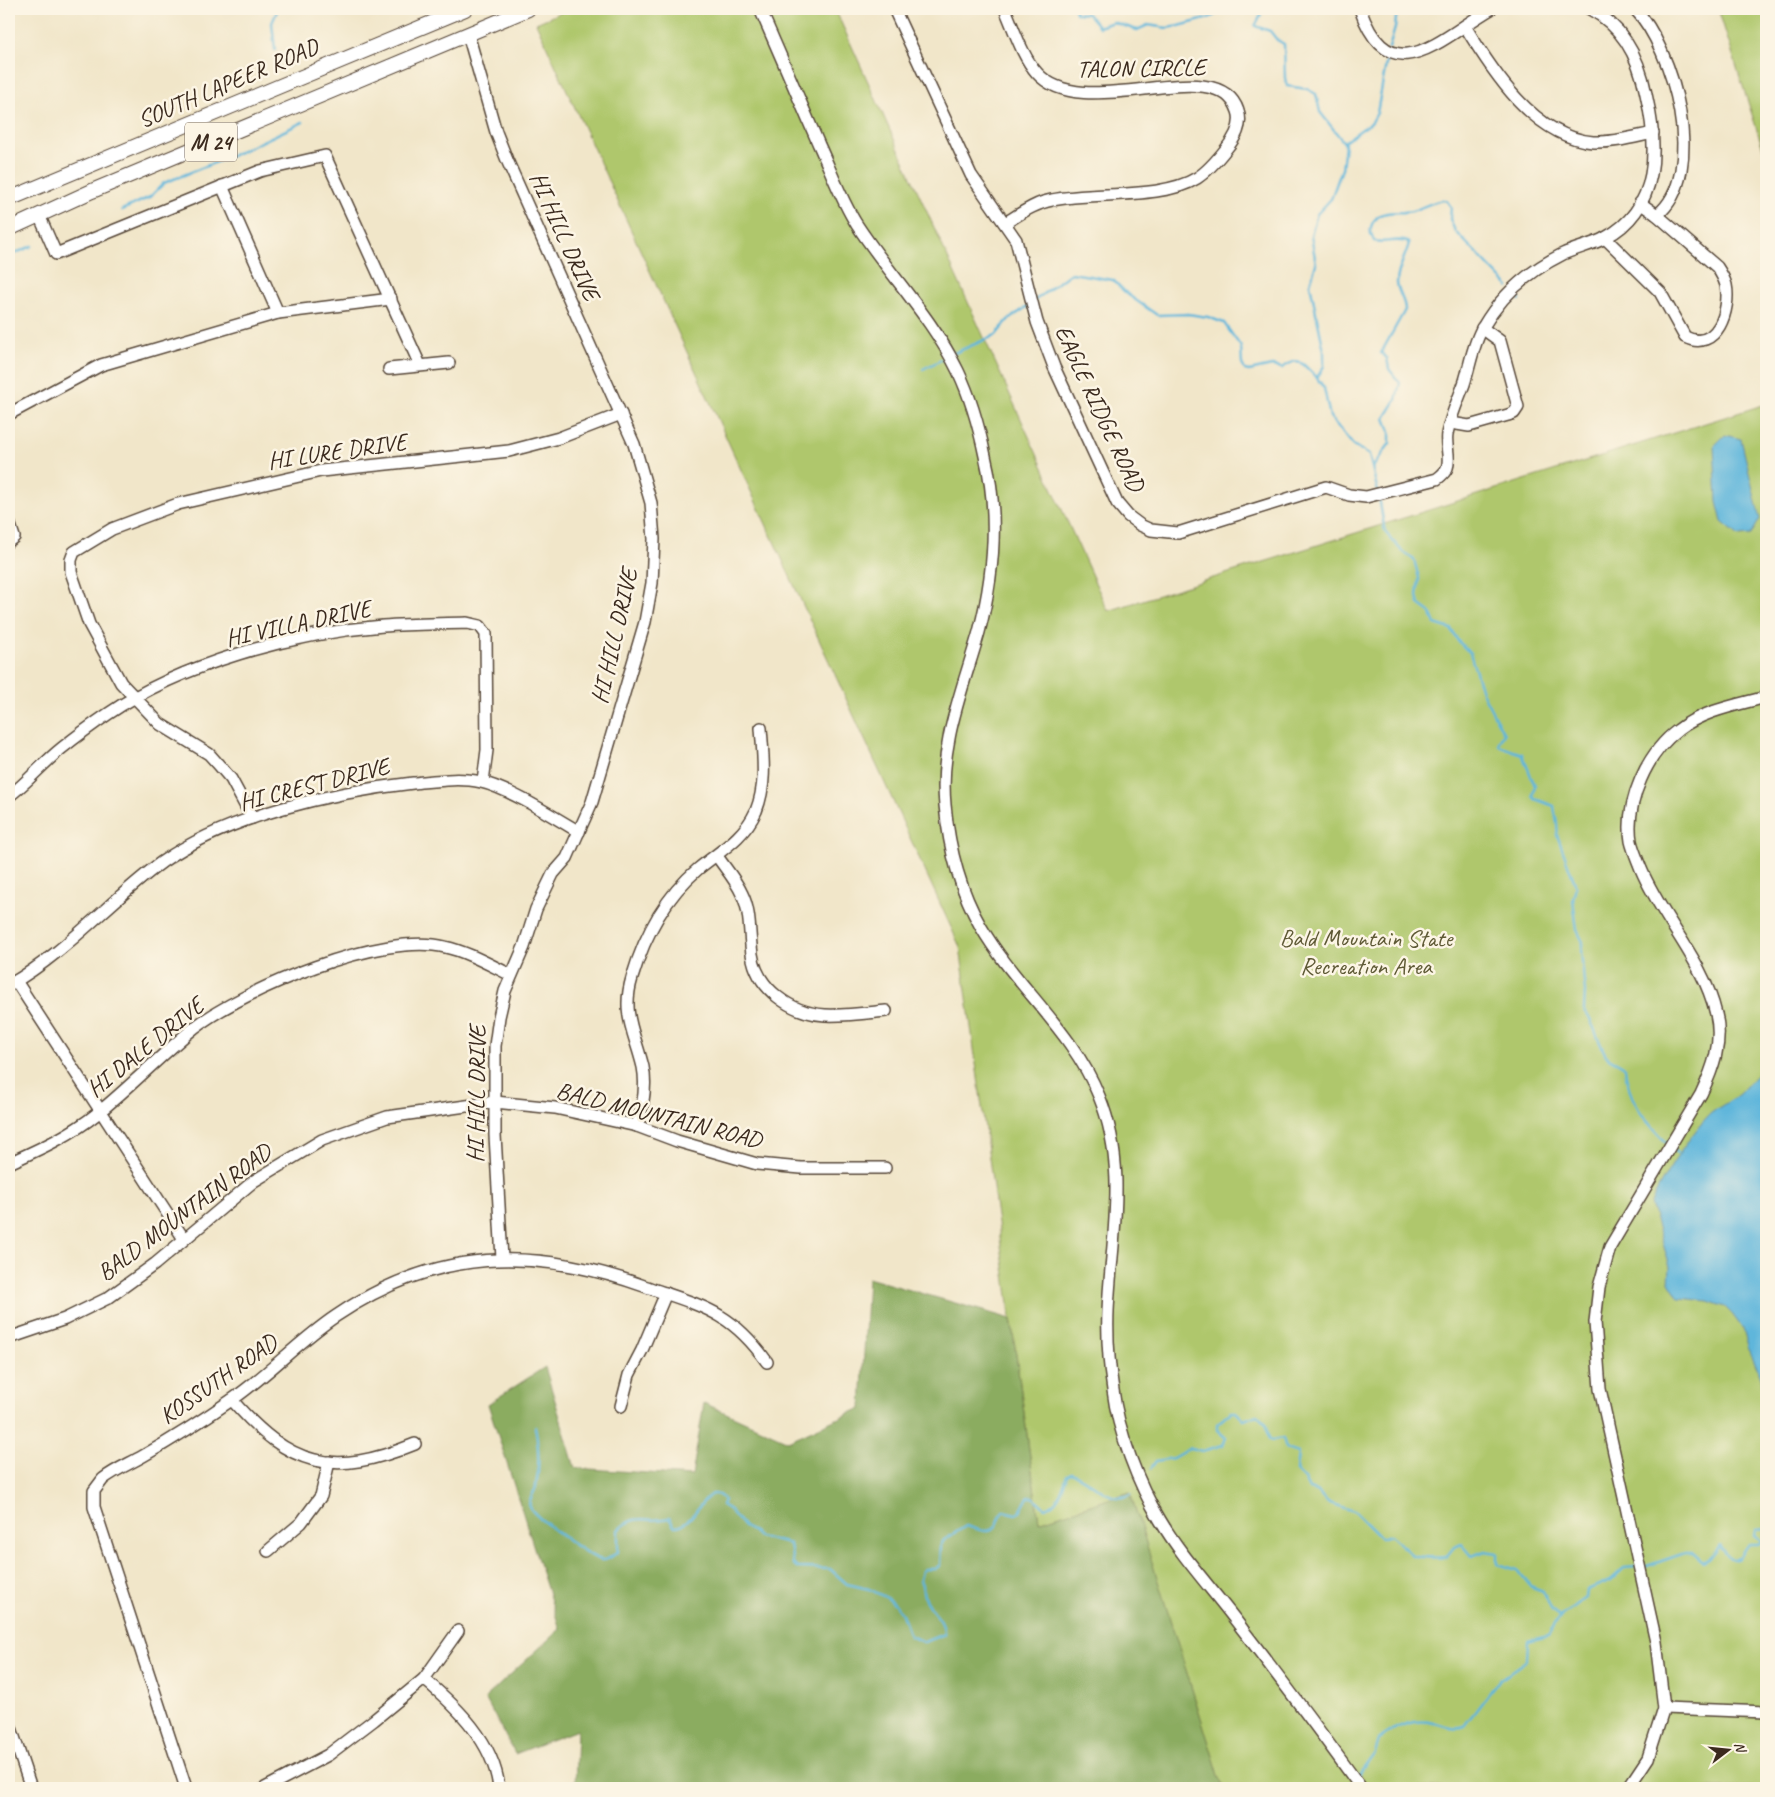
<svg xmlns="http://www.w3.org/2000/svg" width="1775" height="1797" viewBox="0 0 1775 1797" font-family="Caveat,sans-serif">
	<rect width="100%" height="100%" fill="#fcf5e5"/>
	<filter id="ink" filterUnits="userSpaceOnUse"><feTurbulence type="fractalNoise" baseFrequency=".02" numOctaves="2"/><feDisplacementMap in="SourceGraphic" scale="10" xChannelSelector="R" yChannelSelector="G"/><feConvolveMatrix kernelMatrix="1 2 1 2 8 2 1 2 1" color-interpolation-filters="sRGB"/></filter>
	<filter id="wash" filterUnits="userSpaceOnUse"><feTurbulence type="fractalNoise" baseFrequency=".0096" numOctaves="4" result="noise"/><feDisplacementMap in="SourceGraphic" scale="20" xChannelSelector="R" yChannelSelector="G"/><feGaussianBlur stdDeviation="1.12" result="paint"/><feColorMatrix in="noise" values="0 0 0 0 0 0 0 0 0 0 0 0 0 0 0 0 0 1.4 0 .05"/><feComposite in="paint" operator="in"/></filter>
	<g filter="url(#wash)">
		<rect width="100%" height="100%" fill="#f1e6c9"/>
		<g fill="#afc76c" stroke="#757845">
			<polygon points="569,9 835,9 1108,611 1766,404 1766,1788 1223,1788 1130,1492 1039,1522 960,947 536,23"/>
			<polygon points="1718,9 1766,9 1766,158"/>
		</g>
		<polygon fill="#8bac60" stroke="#636b3f" points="868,1278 1011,1319 1039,1522 1130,1492 1223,1788 575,1788 577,1730 515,1754 485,1698 560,1629 488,1404 545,1367 575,1468 692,1476 704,1403 788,1441 861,1408"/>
		<g fill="#5eb6db" stroke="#4c707c">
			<polygon points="1725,435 1741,439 1760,519 1751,535 1739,536 1722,522 1717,502 1714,446"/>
			<path d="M 1766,1067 L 1766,1407 L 1761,1377 L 1749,1349 L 1743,1329 L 1732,1314 L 1725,1307 L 1708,1301 L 1679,1298 L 1669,1282 L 1670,1267 L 1651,1204 C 1657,1185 1695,1128 1710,1114 C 1719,1106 1730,1102 1739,1094 C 1748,1085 1756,1073 1766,1067 Z"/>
		</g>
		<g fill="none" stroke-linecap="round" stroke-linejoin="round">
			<g stroke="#5eb6db" stroke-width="2.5">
				<polyline points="1075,9 1076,13 1088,14 1099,27 1113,22 1137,30 1148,25 1167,28 1179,26 1209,18 1227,9"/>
				<polyline points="1258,9 1261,15 1255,26 1270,31 1277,40 1284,44 1285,78 1287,86 1307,89 1316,94 1320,112 1345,144 1342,169 1331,199 1317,214 1311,235 1316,264 1310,284 1324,351 1324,366 1317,378"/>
				<polyline points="1389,48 1395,28 1397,9"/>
				<polyline points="275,50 272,23 278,9"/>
				<polyline points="1344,142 1372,122 1377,113 1388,53"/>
				<polyline points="122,210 150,197 164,183 229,157 303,122"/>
				<polyline points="9,256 32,246"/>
				<polyline points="1514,293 1520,300"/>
				<polyline points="1034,301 1068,275 1072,273 1113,280 1127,294 1157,315 1188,314 1208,317 1224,323 1241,347 1242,364 1245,370 1249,371 1272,366 1282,368 1294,361 1303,364 1317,378 1324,388 1330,417 1353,445 1369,455 1378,492"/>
				<polyline points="952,354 996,335 1008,320 1028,306"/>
				<polyline points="923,369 947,357"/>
				<path d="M 1373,467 L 1390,443 L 1390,431 L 1385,418 L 1396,400 L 1400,383 L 1389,369 L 1387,358 L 1381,353 L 1405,310 C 1405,300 1398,293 1397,283 C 1397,269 1406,256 1409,243 C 1399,237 1386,244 1374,241 L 1370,231 C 1375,206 1395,215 1412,211 C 1424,208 1433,200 1446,200 L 1451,207 L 1450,219 L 1455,231 L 1509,287"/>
				<path d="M 1379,497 L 1385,532 L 1401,550 L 1414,560 L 1419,578 L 1417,596 L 1419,604 L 1430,612 L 1435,624 L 1451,629 L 1458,641 L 1470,653 L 1482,692 L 1504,734 L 1499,742 L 1499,746 L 1522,754 L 1535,786 L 1533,795 L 1535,799 L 1554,806 C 1555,817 1559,824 1557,835 L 1576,886 L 1573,899 L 1577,930 L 1583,942 L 1581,951 L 1585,992 L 1584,1010 C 1593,1020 1598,1042 1606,1055 C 1610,1061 1620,1062 1625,1068 C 1627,1099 1646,1123 1668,1144"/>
				<polyline points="1671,1148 1678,1154"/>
				<path d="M 535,1427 C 539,1447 540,1466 536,1486 C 535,1493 527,1500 530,1507 C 534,1517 590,1558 602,1560 C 608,1561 614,1555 618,1551 L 618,1530 C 639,1511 644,1524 669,1518 L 674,1526 C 696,1528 706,1477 724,1500 L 722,1505 L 730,1510 L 744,1527 L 754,1532 L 759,1537 L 790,1544 L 793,1564 L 798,1568 L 830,1569 L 847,1584 L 869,1589 L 887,1598 L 895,1604 L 902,1614 L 910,1636 L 924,1642 L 944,1634 C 945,1619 930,1612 925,1599 C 922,1592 924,1587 920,1580 L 922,1571 L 925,1569 L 935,1569 L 940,1565 L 941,1545 L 944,1540 L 966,1526 C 975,1528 990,1536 996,1526 C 1000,1522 999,1516 1003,1511 L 1016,1514 L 1020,1512 L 1028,1497 L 1033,1497 L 1045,1508 C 1059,1503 1063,1488 1067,1475 L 1071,1473 C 1091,1479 1112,1507 1131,1494"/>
				<path d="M 1151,1468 L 1156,1461 L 1173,1458 L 1190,1448 L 1202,1451 L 1223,1445 L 1226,1438 L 1217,1430 L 1217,1424 L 1231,1412 L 1236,1412 L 1244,1420 L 1257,1415 L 1267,1425 L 1269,1439 L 1273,1440 L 1283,1438 L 1286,1449 L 1298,1453 L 1296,1471 L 1304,1479 L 1309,1489 L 1316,1491 L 1329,1503 L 1354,1511 L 1381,1538 L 1390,1535 L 1412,1555 C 1423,1558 1434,1558 1446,1557 L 1454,1547 L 1462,1544 L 1472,1556 L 1485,1551 L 1497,1553 L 1497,1564 L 1518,1570 L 1530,1586 L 1543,1591 L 1551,1609 L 1561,1617"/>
				<path d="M 1644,1567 L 1685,1553 L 1693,1553 L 1703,1562 L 1709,1559 L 1720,1545 L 1730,1558 C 1740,1563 1744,1551 1749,1545 L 1758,1545 L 1762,1542 L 1754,1536 L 1755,1529 L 1766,1528"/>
				<path d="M 1358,1776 L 1375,1753 L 1379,1740 C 1393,1727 1414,1718 1433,1723 C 1444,1725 1453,1730 1464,1726 L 1500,1679 L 1527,1660 L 1528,1641 L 1548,1636 L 1561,1616 L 1586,1598 L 1587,1590 L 1611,1580 L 1624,1568 L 1636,1567"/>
				<polyline points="1323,1788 1332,1788"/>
			</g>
		</g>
	</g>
	<g filter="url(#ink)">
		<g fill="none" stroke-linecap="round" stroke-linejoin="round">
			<g stroke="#564638" stroke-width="14">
				<g id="minor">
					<path d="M 760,9 C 780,54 799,99 819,145 C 831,171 841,200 857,225 C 889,274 932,318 958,371 C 971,398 979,427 985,456 C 999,514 994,575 979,632 C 963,689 939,744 945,805 C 949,848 959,889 981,927 C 1016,987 1073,1031 1099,1096 C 1129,1169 1111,1237 1108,1311 C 1107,1336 1109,1365 1113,1390 C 1118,1431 1138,1484 1160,1520 C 1183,1559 1216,1593 1243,1630 C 1283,1682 1323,1735 1361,1788"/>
					<path d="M 894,9 L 971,175 L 1016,240 L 1037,322 L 1054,367 L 1117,503 L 1128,516 L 1140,525 L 1151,530 L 1178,533 L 1326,487 L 1349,495 L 1366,497 L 1437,479 C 1441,476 1445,473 1447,468 C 1451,458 1445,445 1447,434 C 1450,418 1458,400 1464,384 C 1470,366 1473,343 1483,327 C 1502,294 1529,271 1563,254 C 1576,248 1592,245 1605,238 C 1661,208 1658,146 1646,94 C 1639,58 1623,26 1590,9"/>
					<path d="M 1360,9 C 1390,95 1442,37 1491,9"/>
					<path d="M 1635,9 C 1673,48 1709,174 1657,215"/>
					<path d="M 1465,26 C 1492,71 1534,137 1593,142 C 1613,143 1634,137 1653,133"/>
					<polyline points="468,34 496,132 507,160 634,444 651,503 654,539 652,583 645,622 592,802 567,858 553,874 536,909 524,947 505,991 499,1017 495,1046 495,1135 502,1259"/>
					<polyline points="222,186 278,313"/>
					<polyline points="39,215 56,254 260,171 325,156 420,365"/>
					<path d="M 1005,223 C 1020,214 1035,203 1052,200 C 1094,191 1162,200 1197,178 C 1208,171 1218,159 1226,149 C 1235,138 1243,125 1238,111 C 1218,49 1084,126 1037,73 C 1022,56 1014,29 1005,9"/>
					<path d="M 1605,238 L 1660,292 L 1685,337 C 1717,353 1731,309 1726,285 C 1724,278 1721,273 1717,267 L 1657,215 L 1640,203"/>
					<polyline points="389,369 449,363"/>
					<polyline points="9,414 101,365 278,313 391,299"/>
					<polyline points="1451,423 1469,426 1508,415 1514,413 1518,407 1500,341 1482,328"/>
					<polyline points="9,522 14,537 9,541"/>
					<path d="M 9,796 C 28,782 43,763 62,748 C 77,736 92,725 108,714 C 182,663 294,633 383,626 C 411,624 439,624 467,623 L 480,626 L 486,634 L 487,750 L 483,782"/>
					<polyline points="252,818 231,779 218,764 209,754 160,724 121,683 89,624 71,572 71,560 74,552 112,529 178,504 321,471 509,451 559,438 621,414"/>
					<path d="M 717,856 C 725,868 736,880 742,894 C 751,912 749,934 752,954 C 757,989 791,1013 825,1015 C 845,1016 866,1013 886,1011"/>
					<polyline points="16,981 184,1239"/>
					<path d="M 9,985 C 67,952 109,901 162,862 C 229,815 333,792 413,783 C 435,781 459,777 481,782 C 508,788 554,817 579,832"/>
					<path d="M 637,1126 C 643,1107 647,1087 643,1067 C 635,1033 621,1014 632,978 C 644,937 664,898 698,869 C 720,851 744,838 756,811 C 767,784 763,756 761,728"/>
					<path d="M 9,1163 C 40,1149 71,1135 98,1113 C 131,1086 161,1055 194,1028 C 244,989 383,931 445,947 C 468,952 490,965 511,975"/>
					<polyline points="9,1338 65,1319 108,1298 155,1264 254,1181 322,1140 387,1117 495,1102 555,1108 637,1126 677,1141 757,1164 801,1168 885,1168"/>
					<path d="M 232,1400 C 290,1467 332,1478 415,1444"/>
					<polyline points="621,1406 629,1375 642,1350 666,1293"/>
					<polyline points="268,1551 301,1523 321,1496 329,1462"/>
					<path d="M 424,1679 C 457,1707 494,1742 499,1788"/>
					<polyline points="1664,1708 1766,1712"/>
					<polyline points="9,1722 31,1788"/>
					<path d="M 186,1788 L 94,1507 L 94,1491 L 103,1479 C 116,1469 129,1464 143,1456 C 173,1439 204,1419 233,1399 C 269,1374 300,1340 336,1316 C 436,1248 534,1246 644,1286 C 701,1306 730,1310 767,1362"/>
					<polyline points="265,1788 328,1755 374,1720 424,1679 458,1631"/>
					<path d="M 1628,1788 L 1648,1758 L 1664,1708 L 1656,1642 L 1600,1389 L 1595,1322 L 1599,1287 L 1610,1247 L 1701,1094 C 1713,1069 1723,1042 1716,1014 C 1704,961 1662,919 1641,869 C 1638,861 1633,850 1631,841 C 1625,802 1647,753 1678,730 C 1702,711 1737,705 1766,697"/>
				</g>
			</g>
			<g stroke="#564638" stroke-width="16">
				<g id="major">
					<polyline points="9,199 465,9"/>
					<polyline points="9,229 92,191 528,9"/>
				</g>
			</g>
			<use href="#minor" stroke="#fff" stroke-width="11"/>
			<use href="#major" stroke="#fff" stroke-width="14"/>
		</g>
	</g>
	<g text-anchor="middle" stroke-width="5" stroke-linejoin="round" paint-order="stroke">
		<rect fill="#fcf5e5" stroke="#75675a" stroke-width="1" x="185" y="122.5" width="52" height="39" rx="4"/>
		<g font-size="22" font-weight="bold" fill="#3b2a1e">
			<text x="211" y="150">M 24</text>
		</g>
		<g font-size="24" fill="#3b2a1e" stroke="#fcf5e5">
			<text transform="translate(1141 68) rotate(-1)" y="8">TALON CIRCLE</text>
			<text transform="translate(228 83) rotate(-23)" y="8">SOUTH LAPEER ROAD</text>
			<text transform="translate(565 236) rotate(66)" y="8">HI HILL DRIVE</text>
			<text transform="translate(1100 408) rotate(65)" y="8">EAGLE RIDGE ROAD</text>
			<text transform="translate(337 451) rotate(-8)" y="8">HI LURE DRIVE</text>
			<text transform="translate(298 623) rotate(-12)" y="8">HI VILLA DRIVE</text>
			<text transform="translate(614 636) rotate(-77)" y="8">HI HILL DRIVE</text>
			<text transform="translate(314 784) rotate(-14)" y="8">HI CREST DRIVE</text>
			<text transform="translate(145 1047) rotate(-39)" y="8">HI DALE DRIVE</text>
			<text transform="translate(476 1094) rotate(-89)" y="8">HI HILL DRIVE</text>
			<text transform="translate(659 1115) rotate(14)" y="8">BALD MOUNTAIN ROAD</text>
			<text transform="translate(184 1212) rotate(-37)" y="8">BALD MOUNTAIN ROAD</text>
			<text transform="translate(218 1379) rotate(-35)" y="8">KOSSUTH ROAD</text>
		</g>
		<g font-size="24" fill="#5e5935" stroke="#fcf5e5">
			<text x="1366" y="946">Bald Mountain State<tspan x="1366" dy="28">Recreation Area</tspan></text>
		</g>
	</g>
	<rect width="1775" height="1797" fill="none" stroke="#fcf5e5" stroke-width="30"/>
	<g transform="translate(1728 1750) rotate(74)" stroke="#fcf5e5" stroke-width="4" paint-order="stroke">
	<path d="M0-4L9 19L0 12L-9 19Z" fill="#3b2a1e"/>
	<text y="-8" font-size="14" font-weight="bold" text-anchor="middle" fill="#3b2a1e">N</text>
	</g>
</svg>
